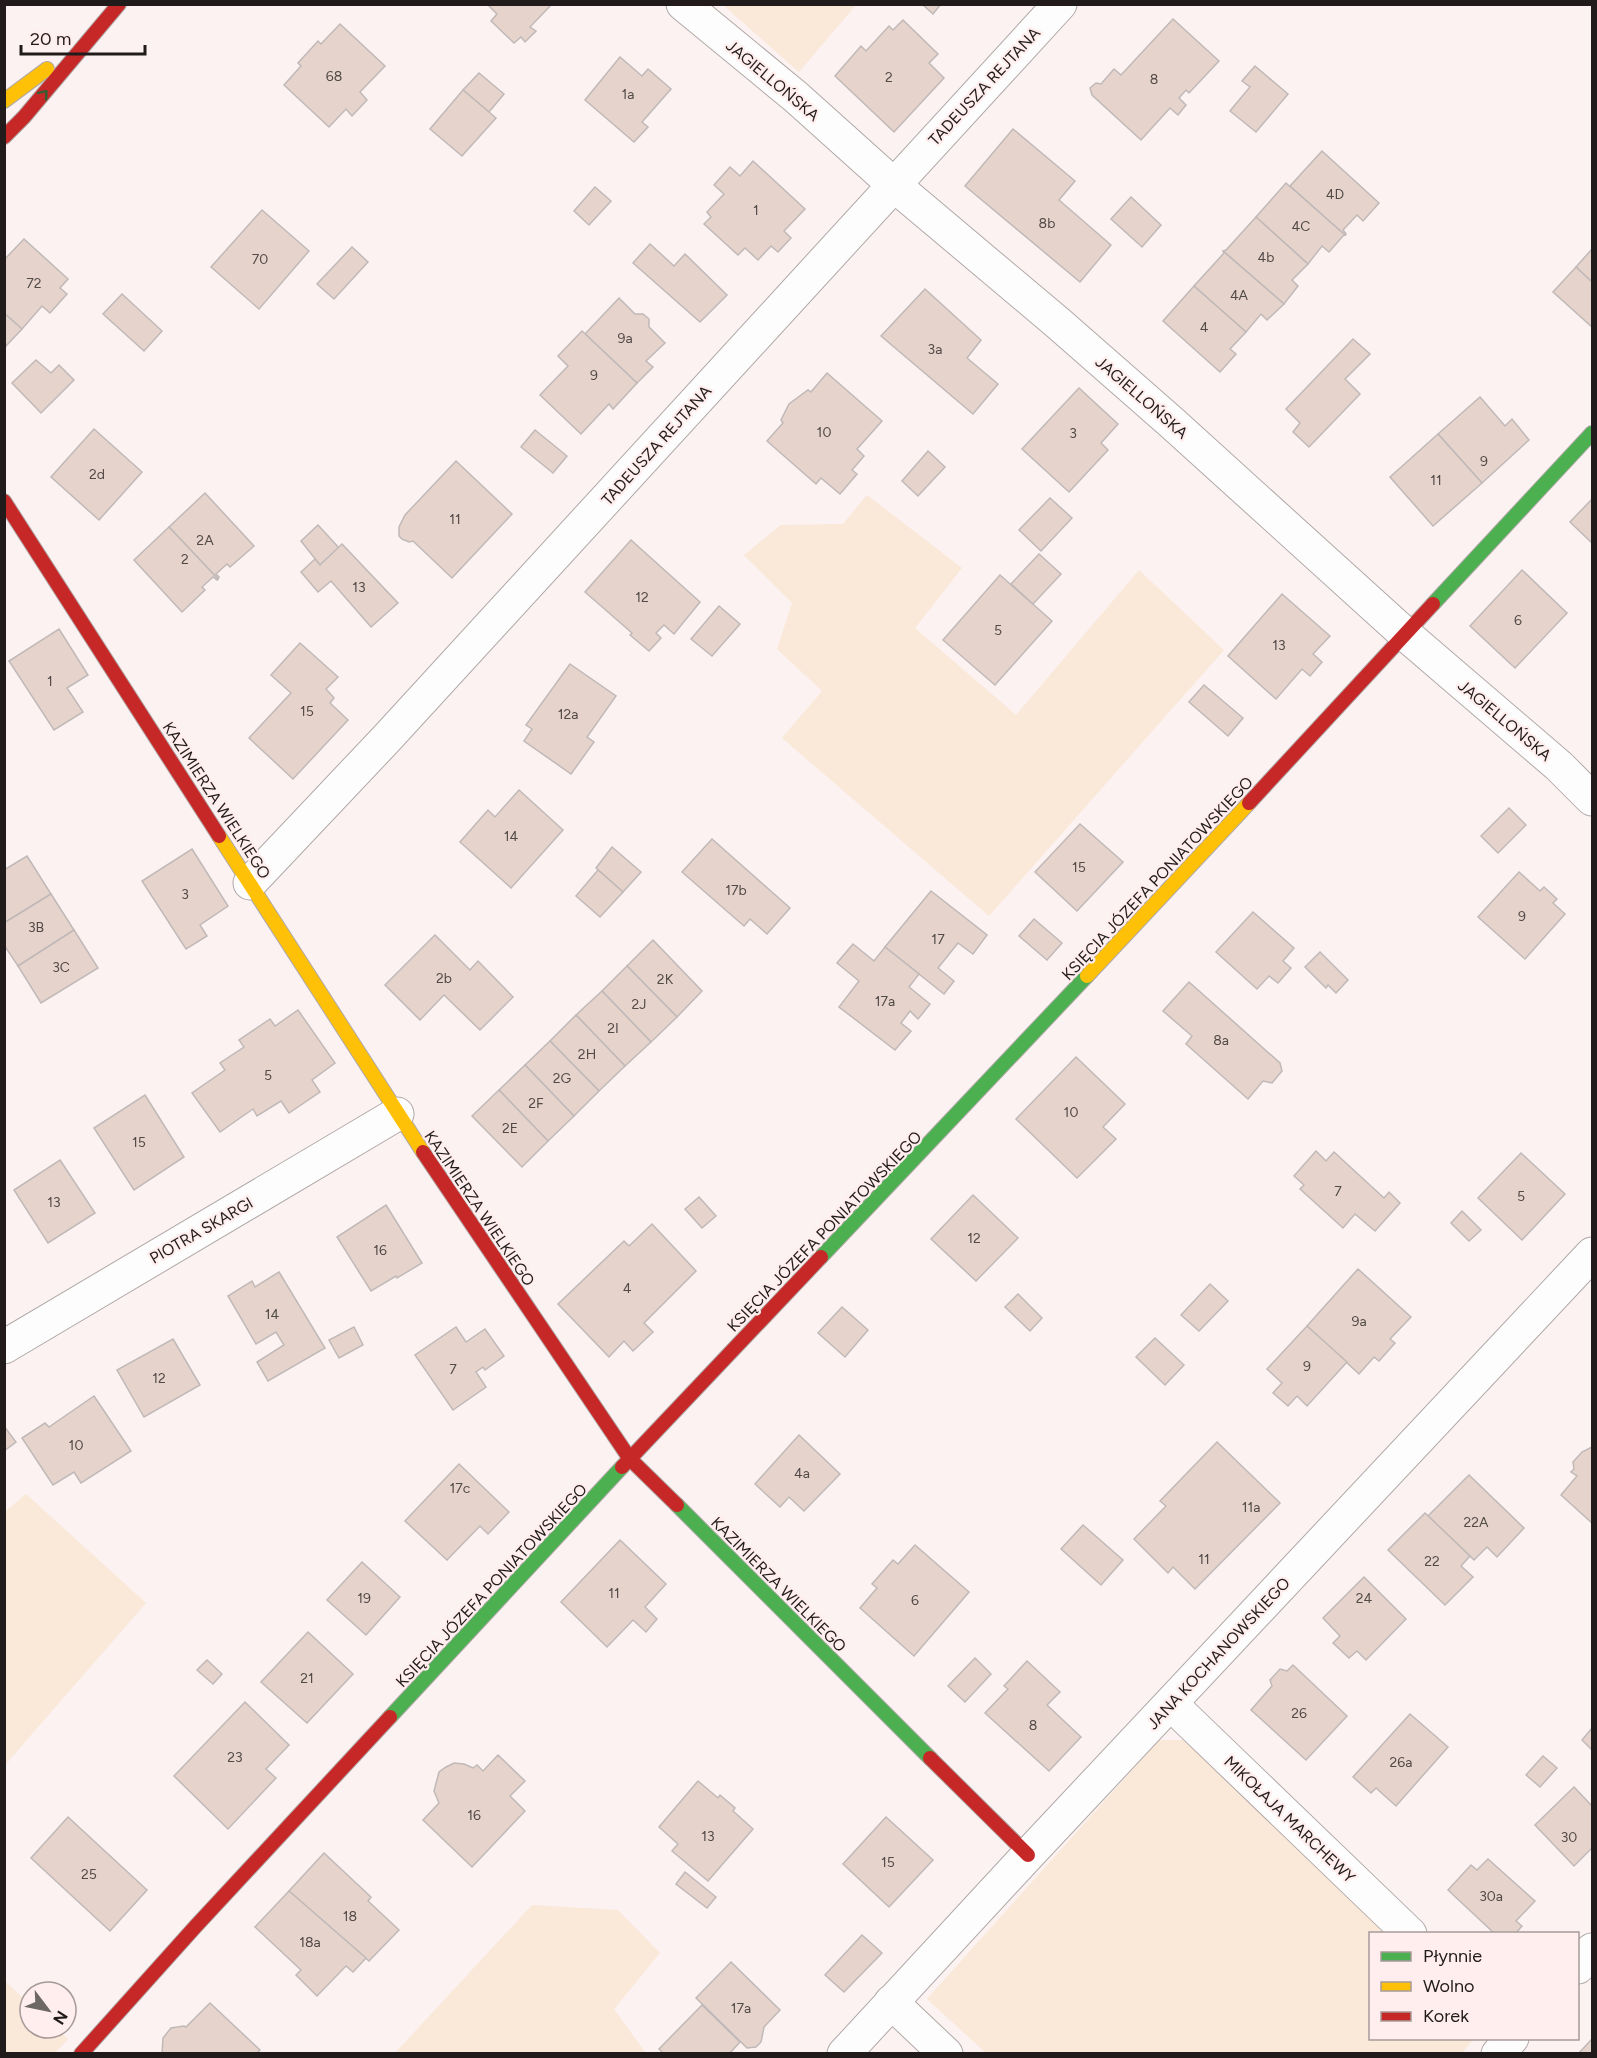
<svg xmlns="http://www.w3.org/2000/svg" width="1597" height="2058" viewBox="0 0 1597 2058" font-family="Figtree,sans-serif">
	<rect width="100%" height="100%" fill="#fbf2f1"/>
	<g fill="#fae8d9">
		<polygon points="723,5 856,5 799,72"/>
		<polygon points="867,495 962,568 915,628 1016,715 1139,570 1224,650 989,916 782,738 822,691 777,649 792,603 744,555 781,525 843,524"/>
		<polygon points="26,1494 146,1603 5,1765 5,1512"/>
		<polygon points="1159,1740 1186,1740 1388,1933 1370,1934 1370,2038 1474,2039 1461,2054 986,2053 927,1999"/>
		<polygon points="532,1905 618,1910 660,1953 614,2009 645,2052 644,2054 395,2053"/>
		<polygon points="5,1981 30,2005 30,2028 56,2028 68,2039 55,2053 5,2053"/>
	</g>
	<g fill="#e6d4cc" stroke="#c0b9b8" stroke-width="1.5">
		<polygon points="487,4 552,4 530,27 536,31 525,42 521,37 514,43 491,21 497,14"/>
		<polygon points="922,4 941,4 933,14"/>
		<polygon points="1173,19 1219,61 1189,93 1186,90 1179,98 1186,105 1178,115 1170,108 1141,140 1092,95 1090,88 1096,83 1101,84 1114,69 1121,75"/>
		<polygon points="903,20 938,54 929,63 944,78 894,132 835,76 861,46 866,51 889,26 893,30"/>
		<polygon points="340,24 385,66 360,92 367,100 352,116 346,109 329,127 284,85 301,66 298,63 318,41 321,44"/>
		<polygon points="620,57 642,76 648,69 671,89 642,122 648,127 634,142 585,100"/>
		<polygon points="1255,66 1288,94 1256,132 1230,111 1250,87 1242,81"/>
		<polygon points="479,73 504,94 489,112 463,90"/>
		<polygon points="463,90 496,118 462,156 430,129"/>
		<polygon points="1013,129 1075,181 1059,200 1111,245 1080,282 965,186"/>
		<polygon points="1322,151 1379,203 1363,221 1357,215 1343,230 1346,234 1345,235 1290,186"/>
		<polygon points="753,161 805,209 784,231 791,238 778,252 771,246 758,260 745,248 738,255 704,224 711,217 707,212 724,194 714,185 730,167 740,176"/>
		<polygon points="1286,183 1345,235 1343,236 1329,252 1322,246 1308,264 1256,217"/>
		<polygon points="595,187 611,201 589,225 574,211"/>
		<polygon points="1131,197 1161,225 1142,247 1111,219"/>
		<polygon points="262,210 309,251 259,309 211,267"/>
		<polygon points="1256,217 1308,264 1292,280 1298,286 1284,304 1223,251 1226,250"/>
		<polygon points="24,239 68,279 60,288 67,294 50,313 42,306 22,329 4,313 4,260"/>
		<polygon points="650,244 674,266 685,254 727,295 700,322 633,263"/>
		<polygon points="352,247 368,262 334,299 317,284"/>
		<polygon points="1592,249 1592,282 1576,267"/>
		<polygon points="1223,251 1284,304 1267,320 1261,314 1246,332 1194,286 1224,253"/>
		<polygon points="1576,267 1592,282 1592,327 1553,292"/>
		<polygon points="1194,286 1246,332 1230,349 1236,354 1220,372 1163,321"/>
		<polygon points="925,289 981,340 967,358 998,384 973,414 881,336"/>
		<polygon points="122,294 162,331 144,351 103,314"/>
		<polygon points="619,298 635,314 643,314 649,319 649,327 665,343 646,361 653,367 637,383 585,334"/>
		<polygon points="4,313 22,329 4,348"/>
		<polygon points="582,331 637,383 613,409 609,404 581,434 540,395 568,366 558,356"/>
		<polygon points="1353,339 1370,354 1345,379 1360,394 1309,447 1293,432 1300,423 1286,409"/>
		<polygon points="36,360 51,373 59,365 74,380 41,413 12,383"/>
		<polygon points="827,373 882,421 857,449 864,456 852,470 857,474 840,494 821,478 816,484 767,441 783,423 781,420 789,404 808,390 811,392"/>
		<polygon points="1079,388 1118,424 1101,443 1108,450 1069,492 1022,449"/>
		<polygon points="1480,397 1505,426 1512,419 1529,440 1482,483 1438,434"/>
		<polygon points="94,429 142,472 99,520 51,477"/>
		<polygon points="535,430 567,456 553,473 521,447"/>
		<polygon points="1438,434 1482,483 1433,526 1390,477"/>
		<polygon points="928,451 945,467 918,496 902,481"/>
		<polygon points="456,461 512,514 452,578 413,541 409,542 402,539 399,536 399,527 405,515"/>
		<polygon points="205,493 254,546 230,567 227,564 216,574 219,577 218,579 169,527"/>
		<polygon points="1050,498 1072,518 1041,551 1019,530"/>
		<polygon points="1592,499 1592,543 1570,522"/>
		<polygon points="318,525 339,548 320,565 301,541"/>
		<polygon points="169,527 218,579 217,580 213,577 202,587 205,590 182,612 134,560"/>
		<polygon points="631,540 700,602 674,634 664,625 656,633 661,638 649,651 630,635 632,633 585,592"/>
		<polygon points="342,544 398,603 371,627 331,581 318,592 301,572 315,559 320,565"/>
		<polygon points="1039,554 1061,574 1033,604 1011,584"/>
		<polygon points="1522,570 1567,613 1515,668 1470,626"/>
		<polygon points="1000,575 1052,621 995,685 943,640"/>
		<polygon points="1282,594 1330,636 1313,654 1322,662 1310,676 1302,669 1276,699 1228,656"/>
		<polygon points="719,606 740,624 712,656 691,639"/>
		<polygon points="59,629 88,675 67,688 83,712 54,730 9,661"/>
		<polygon points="300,643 338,677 326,689 334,698 330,703 348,720 293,779 249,738 291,693 271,675"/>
		<polygon points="570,664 616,696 587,737 594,742 571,774 524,741 532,729 526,725"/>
		<polygon points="1204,685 1243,718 1228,736 1189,702"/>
		<polygon points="519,790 563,830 511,888 460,842 488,810 495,817"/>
		<polygon points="1509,808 1526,825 1498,853 1481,836"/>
		<polygon points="1080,824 1123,862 1077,911 1035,872"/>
		<polygon points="712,839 790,908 767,934 750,919 744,926 682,872"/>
		<polygon points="612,847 641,872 623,892 596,868"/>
		<polygon points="192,849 228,906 200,925 207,936 186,949 142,881"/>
		<polygon points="27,856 51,894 4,923 4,870"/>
		<polygon points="598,870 623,892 600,917 576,896"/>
		<polygon points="1519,872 1540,891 1544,887 1557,899 1553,903 1565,914 1525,959 1478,917"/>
		<polygon points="931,891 987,935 973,954 958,943 938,968 954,981 944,994 885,947"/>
		<polygon points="51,894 74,930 18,966 4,945 4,923"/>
		<polygon points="1253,912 1294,948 1283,961 1291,968 1278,983 1269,976 1257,989 1216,952"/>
		<polygon points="1034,919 1062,943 1047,960 1019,936"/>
		<polygon points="74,930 98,968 41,1003 18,966"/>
		<polygon points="435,935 470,970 478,961 513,997 480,1030 444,995 420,1020 385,985"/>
		<polygon points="653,940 702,991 677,1017 627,966"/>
		<polygon points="853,944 874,961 885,947 919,974 909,987 930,1004 918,1019 910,1011 901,1023 911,1031 895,1050 839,1007 859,981 837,963"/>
		<polygon points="1320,952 1348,980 1336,993 1328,985 1326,988 1305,967"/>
		<polygon points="627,966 677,1017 651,1042 602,991"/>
		<polygon points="1189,982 1280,1063 1282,1071 1272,1083 1263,1081 1248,1099 1186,1044 1192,1036 1163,1011"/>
		<polygon points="602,991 651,1042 625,1066 576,1015"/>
		<polygon points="298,1010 335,1063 312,1080 320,1092 289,1113 281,1101 257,1116 253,1109 220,1132 192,1093 225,1070 220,1063 244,1047 239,1040 270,1019 275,1026"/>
		<polygon points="576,1015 625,1066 599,1091 550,1041"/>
		<polygon points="550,1041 599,1091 574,1116 525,1065"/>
		<polygon points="1076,1057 1125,1104 1103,1127 1116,1139 1077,1178 1016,1119"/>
		<polygon points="525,1065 574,1116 548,1141 499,1090"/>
		<polygon points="499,1090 548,1141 522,1167 472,1116"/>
		<polygon points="145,1095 184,1157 134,1190 94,1128"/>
		<polygon points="1316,1151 1326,1161 1334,1152 1384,1198 1389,1192 1400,1203 1375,1231 1355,1214 1343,1228 1300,1189 1304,1185 1294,1176"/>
		<polygon points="1521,1153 1565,1194 1522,1240 1478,1198"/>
		<polygon points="60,1160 95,1213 48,1243 14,1190"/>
		<polygon points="973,1195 1018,1238 976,1281 931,1239"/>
		<polygon points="699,1197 716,1216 702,1228 685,1209"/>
		<polygon points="386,1205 422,1263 397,1278 396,1276 371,1291 337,1237"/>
		<polygon points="1462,1211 1481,1230 1469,1241 1451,1223"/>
		<polygon points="652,1224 696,1271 644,1323 653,1332 633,1351 624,1341 609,1357 558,1304 624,1241 629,1246"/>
		<polygon points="1358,1269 1411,1317 1390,1339 1395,1343 1379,1361 1374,1357 1359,1374 1307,1326"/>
		<polygon points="279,1272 325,1348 268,1381 257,1362 284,1345 276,1332 256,1344 228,1296 252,1281 255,1287"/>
		<polygon points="1210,1284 1228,1301 1199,1331 1181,1315"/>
		<polygon points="1018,1294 1042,1318 1030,1331 1005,1307"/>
		<polygon points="842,1307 868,1330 845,1357 818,1333"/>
		<polygon points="1307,1326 1347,1362 1307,1406 1297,1396 1288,1406 1273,1393 1282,1383 1267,1369"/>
		<polygon points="354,1327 363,1345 339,1358 329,1340"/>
		<polygon points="456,1327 466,1342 485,1329 504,1356 485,1370 483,1367 476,1372 486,1387 453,1410 415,1355"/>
		<polygon points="1155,1338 1184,1365 1165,1385 1136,1357"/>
		<polygon points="173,1339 200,1385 144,1417 117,1370"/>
		<polygon points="94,1396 131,1451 81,1483 74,1472 53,1485 22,1438 45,1423 49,1427"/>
		<polygon points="4,1426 16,1442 4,1451"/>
		<polygon points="799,1435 840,1474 804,1511 789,1497 780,1507 755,1484"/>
		<polygon points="1217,1442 1280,1503 1195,1589 1173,1567 1168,1573 1134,1539 1166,1506 1160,1501"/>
		<polygon points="1592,1447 1592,1523 1561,1495 1577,1476 1571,1472 1574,1469 1573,1462 1582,1452"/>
		<polygon points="459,1464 509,1512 488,1534 480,1526 447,1560 405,1521"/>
		<polygon points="1469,1475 1524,1528 1497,1557 1487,1547 1474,1560 1428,1516"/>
		<polygon points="1425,1513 1470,1556 1461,1566 1473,1577 1445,1605 1388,1550"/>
		<polygon points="1083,1525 1123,1560 1101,1585 1061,1549"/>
		<polygon points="620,1540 666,1584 645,1607 657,1619 646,1632 633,1620 607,1647 561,1602"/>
		<polygon points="915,1545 969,1592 914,1656 860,1608 877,1588 872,1584 893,1560 898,1564"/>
		<polygon points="362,1562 400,1597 366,1635 327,1600"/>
		<polygon points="1364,1577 1406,1619 1366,1660 1357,1651 1349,1658 1333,1643 1340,1636 1323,1618"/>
		<polygon points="308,1632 353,1674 307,1723 261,1682"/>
		<polygon points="975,1658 991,1674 965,1702 948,1686"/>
		<polygon points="207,1660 222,1674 213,1684 197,1670"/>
		<polygon points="1027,1661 1060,1692 1047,1705 1081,1737 1049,1771 985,1713 1008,1689 1004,1686"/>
		<polygon points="1293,1665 1347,1716 1306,1760 1251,1710 1272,1686 1270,1680 1280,1669 1287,1671"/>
		<polygon points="245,1702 289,1745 266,1769 276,1778 228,1829 174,1776"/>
		<polygon points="1410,1714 1448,1747 1396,1806 1376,1788 1371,1793 1353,1777"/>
		<polygon points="1592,1728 1592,1750 1582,1740"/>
		<polygon points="498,1755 525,1781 510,1796 525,1811 472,1867 423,1820 439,1803 434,1791 439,1772 446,1767 454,1763 464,1764 473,1768 477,1765 483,1771"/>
		<polygon points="1543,1756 1557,1768 1540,1787 1526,1775"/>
		<polygon points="698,1781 718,1798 720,1795 735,1808 733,1811 753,1829 708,1881 672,1851 678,1844 659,1827"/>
		<polygon points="1574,1787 1592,1806 1592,1848 1574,1866 1535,1825"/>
		<polygon points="68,1817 147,1890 110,1931 31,1858"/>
		<polygon points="886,1817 933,1860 889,1907 843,1864"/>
		<polygon points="324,1853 371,1897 368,1901 399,1930 369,1961 289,1891"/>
		<polygon points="1488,1859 1535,1901 1516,1921 1522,1926 1515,1934 1495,1934 1448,1890 1471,1865 1477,1870"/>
		<polygon points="685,1872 716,1897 707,1908 676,1884"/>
		<polygon points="289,1891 366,1958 353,1972 346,1966 317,1996 296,1975 301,1970 255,1927"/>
		<polygon points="862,1935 882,1953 844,1992 825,1975"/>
		<polygon points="731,1962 780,2010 764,2027 761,2042 756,2047 747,2048 696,1998"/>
		<polygon points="210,2003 260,2050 256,2054 162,2054 163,2038 171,2028 184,2026 186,2027"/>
		<polygon points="702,2005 740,2042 729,2054 664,2054 659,2049"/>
		<polygon points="1592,2039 1592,2054 1578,2054"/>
	</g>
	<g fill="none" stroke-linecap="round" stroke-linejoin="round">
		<g stroke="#b0a9a8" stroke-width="35">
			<g id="street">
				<polyline points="683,4 796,97 894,185 1058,323 1171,422 1405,634 1559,766 1592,799"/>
				<polyline points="250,883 388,737 1060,4"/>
				<polyline points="4,1347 397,1114"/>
				<polyline points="1171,1704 1410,1934"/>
				<polyline points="1578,1967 1592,1950"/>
				<polyline points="891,2002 946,2054"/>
				<polyline points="844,2054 1028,1855 1592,1254"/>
				<polyline points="1498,2054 1512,2038"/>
			</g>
		</g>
		<g stroke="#b0a9a8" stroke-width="16">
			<g id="fast">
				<polyline points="1433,604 1592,433"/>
				<polyline points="821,1257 1087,976"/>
				<polyline points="677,1505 930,1758"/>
				<polyline points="390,1717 622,1467"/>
			</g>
		</g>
		<g stroke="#b0a9a8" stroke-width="16">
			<g id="slow">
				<polyline points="4,101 47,69"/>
				<polyline points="219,836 423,1152"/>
				<polyline points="1087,976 1249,803"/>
			</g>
		</g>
		<g stroke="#b0a9a8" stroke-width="16">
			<g id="jam">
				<polyline points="4,137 24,117 119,4"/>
				<polyline points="4,501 219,836"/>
				<polyline points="1249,803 1433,604"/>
				<polyline points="423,1152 630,1459 677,1505"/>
				<polyline points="622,1467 821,1257"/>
				<polyline points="930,1758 1028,1855"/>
				<polyline points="81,2054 195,1927 390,1717"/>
			</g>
		</g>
		<use href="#street" stroke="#fefdfd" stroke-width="33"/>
		<use href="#fast" stroke="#4caf50" stroke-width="14"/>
		<use href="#slow" stroke="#ffc107" stroke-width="14"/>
		<use href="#jam" stroke="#c62828" stroke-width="14"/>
	</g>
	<defs><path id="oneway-chevron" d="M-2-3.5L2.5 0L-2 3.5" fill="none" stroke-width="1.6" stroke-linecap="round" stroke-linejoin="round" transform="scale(1.5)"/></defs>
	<use stroke="#345e33" href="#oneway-chevron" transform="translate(44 94) rotate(-50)"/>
	<g text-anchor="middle" stroke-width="4.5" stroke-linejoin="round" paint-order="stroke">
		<g font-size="14" fill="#524a47">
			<text x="334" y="81">68</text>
			<text x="889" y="82">2</text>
			<text x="1154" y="84">8</text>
			<text x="628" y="99">1a</text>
			<text x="1335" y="199">4D</text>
			<text x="756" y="215">1</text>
			<text x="1047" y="228">8b</text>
			<text x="1301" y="231">4C</text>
			<text x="1266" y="262">4b</text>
			<text x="260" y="264">70</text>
			<text x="34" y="288">72</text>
			<text x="1239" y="300">4A</text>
			<text x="1204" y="332">4</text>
			<text x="625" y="343">9a</text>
			<text x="935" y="354">3a</text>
			<text x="594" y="380">9</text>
			<text x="824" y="437">10</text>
			<text x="1073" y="438">3</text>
			<text x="1484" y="466">9</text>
			<text x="97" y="479">2d</text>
			<text x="1436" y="485">11</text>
			<text x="455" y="524">11</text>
			<text x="205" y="545">2A</text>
			<text x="185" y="564">2</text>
			<text x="359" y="592">13</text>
			<text x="642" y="602">12</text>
			<text x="1518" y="625">6</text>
			<text x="998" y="635">5</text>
			<text x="1279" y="650">13</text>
			<text x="50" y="686">1</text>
			<text x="307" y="716">15</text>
			<text x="568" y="719">12a</text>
			<text x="511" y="841">14</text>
			<text x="1079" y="872">15</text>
			<text x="736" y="895">17b</text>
			<text x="185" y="899">3</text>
			<text x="1522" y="921">9</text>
			<text x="36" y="932">3B</text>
			<text x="938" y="944">17</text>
			<text x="61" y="972">3C</text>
			<text x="444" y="983">2b</text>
			<text x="665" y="984">2K</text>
			<text x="885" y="1006">17a</text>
			<text x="639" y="1009">2J</text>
			<text x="613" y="1033">2I</text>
			<text x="1221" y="1045">8a</text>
			<text x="587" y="1059">2H</text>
			<text x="268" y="1080">5</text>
			<text x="562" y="1083">2G</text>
			<text x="536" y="1108">2F</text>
			<text x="1071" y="1117">10</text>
			<text x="510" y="1133">2E</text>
			<text x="139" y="1147">15</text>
			<text x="1338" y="1196">7</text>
			<text x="1521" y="1201">5</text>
			<text x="54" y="1207">13</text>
			<text x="974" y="1243">12</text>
			<text x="380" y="1255">16</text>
			<text x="627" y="1293">4</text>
			<text x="272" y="1319">14</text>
			<text x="1359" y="1326">9a</text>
			<text x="1307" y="1371">9</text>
			<text x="453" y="1374">7</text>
			<text x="159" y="1383">12</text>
			<text x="76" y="1450">10</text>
			<text x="802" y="1478">4a</text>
			<text x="460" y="1493">17c</text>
			<text x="1251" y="1512">11a</text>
			<text x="1476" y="1527">22A</text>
			<text x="1204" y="1564">11</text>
			<text x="1432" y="1566">22</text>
			<text x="614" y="1598">11</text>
			<text x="364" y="1603">19</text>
			<text x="1364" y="1603">24</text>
			<text x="915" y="1605">6</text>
			<text x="307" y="1683">21</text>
			<text x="1299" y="1718">26</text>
			<text x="1033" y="1730">8</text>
			<text x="235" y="1762">23</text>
			<text x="1401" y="1767">26a</text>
			<text x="474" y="1820">16</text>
			<text x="708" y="1841">13</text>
			<text x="1569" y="1842">30</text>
			<text x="888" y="1867">15</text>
			<text x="89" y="1879">25</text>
			<text x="1491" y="1901">30a</text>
			<text x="350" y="1921">18</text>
			<text x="310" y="1947">18a</text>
			<text x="741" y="2013">17a</text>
		</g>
		<g font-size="16" fill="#211c1b" stroke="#ffeeed">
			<text transform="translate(773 80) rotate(40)" y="6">JAGIELLOŃSKA</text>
			<text transform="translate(984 86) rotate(-47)" y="6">TADEUSZA REJTANA</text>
			<text transform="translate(1142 397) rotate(41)" y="6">JAGIELLOŃSKA</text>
			<text transform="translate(656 445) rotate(-48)" y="6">TADEUSZA REJTANA</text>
			<text transform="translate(1505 720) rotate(40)" y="6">JAGIELLOŃSKA</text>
			<text transform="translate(217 800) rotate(57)" y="6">KAZIMIERZA WIELKIEGO</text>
			<text transform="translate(1157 878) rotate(-47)" y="6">KSIĘCIA JÓZEFA PONIATOWSKIEGO</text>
			<text transform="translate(480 1208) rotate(56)" y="6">KAZIMIERZA WIELKIEGO</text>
			<text transform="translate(201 1230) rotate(-30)" y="6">PIOTRA SKARGI</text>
			<text transform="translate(824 1231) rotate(-46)" y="6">KSIĘCIA JÓZEFA PONIATOWSKIEGO</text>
			<text transform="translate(779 1584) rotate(45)" y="6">KAZIMIERZA WIELKIEGO</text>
			<text transform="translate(491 1585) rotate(-47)" y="6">KSIĘCIA JÓZEFA PONIATOWSKIEGO</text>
			<text transform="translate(1218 1653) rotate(-47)" y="6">JANA KOCHANOWSKIEGO</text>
			<text transform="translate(1290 1819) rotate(44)" y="6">MIKOŁAJA MARCHEWY</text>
		</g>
	</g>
	<rect width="1597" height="2058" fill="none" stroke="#211c1b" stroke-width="12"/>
	<rect x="1369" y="1932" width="210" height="108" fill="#ffeeed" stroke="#a69a99" stroke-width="1.5"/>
	<rect x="1381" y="1952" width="30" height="9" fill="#4caf50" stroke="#a69a99" stroke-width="1.5"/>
	<text x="1423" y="1962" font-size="18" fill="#211c1b">Płynnie</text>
	<rect x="1381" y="1982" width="30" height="9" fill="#ffc107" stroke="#a69a99" stroke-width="1.5"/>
	<text x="1423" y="1992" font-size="18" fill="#211c1b">Wolno</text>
	<rect x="1381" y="2012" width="30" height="9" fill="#c62828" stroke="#a69a99" stroke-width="1.5"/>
	<text x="1423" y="2022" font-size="18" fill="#211c1b">Korek</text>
	<g transform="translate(48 2010) rotate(122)"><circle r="28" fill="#ffeeed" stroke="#a69a99" stroke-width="1.5"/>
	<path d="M0-4.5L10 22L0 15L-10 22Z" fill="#6d6766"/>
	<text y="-9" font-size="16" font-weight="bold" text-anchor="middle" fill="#211c1b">N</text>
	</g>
	<path d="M21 45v9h124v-9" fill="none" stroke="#211c1b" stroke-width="3"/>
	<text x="30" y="45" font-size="18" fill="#211c1b" stroke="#ffeeed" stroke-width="4.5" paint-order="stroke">20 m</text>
</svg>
